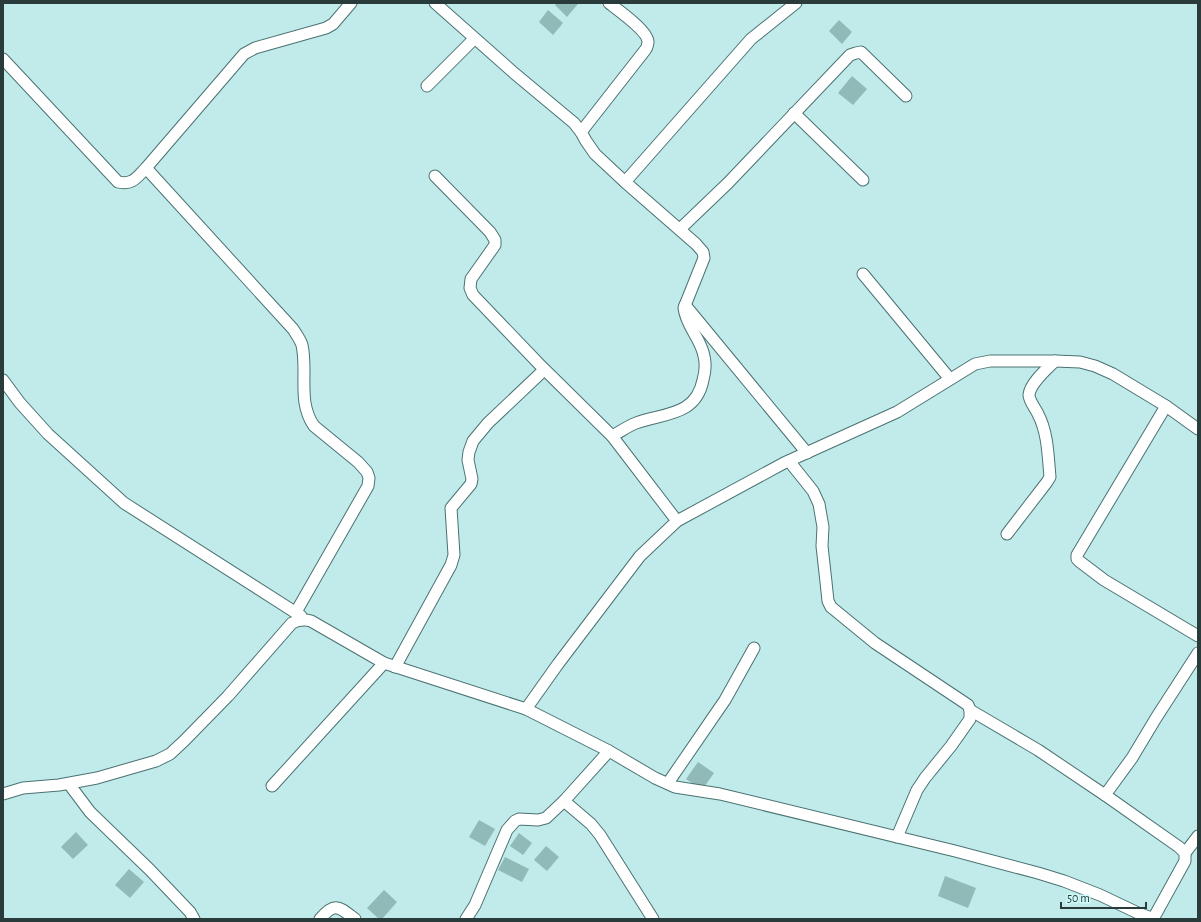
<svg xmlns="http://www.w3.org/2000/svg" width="1201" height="922" viewBox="0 0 1201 922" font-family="'Alegreya Sans',sans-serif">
	<rect width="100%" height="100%" fill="#c0ebea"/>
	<g fill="#90bab8">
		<polygon points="557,3 577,3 578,4 567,17 555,5"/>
		<polygon points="548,10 563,23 553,35 539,22"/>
		<polygon points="839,20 852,32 842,44 829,31"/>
		<polygon points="852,76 867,89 853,105 838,93"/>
		<polygon points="698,762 714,773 702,790 686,779"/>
		<polygon points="479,820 495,829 485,846 469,837"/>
		<polygon points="76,832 88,845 73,859 61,847"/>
		<polygon points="519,833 532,843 523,855 510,846"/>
		<polygon points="546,846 559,857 547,871 534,860"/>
		<polygon points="505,857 529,869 522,882 498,870"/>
		<polygon points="129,869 144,882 130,898 115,885"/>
		<polygon points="945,876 976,888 968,908 938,896"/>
		<polygon points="384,890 397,902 382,919 379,919 367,908"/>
	</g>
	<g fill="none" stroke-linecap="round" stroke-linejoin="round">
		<g stroke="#4a7271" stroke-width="13">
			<g id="minor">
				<path d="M 435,3 L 514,73 L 574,123 L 581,132 L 586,141 L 595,154 L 625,182 L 696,244 L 703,252 L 704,258 L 684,308 C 686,326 701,339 704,356 C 706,364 705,373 703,380 C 696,416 664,413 636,423 C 628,426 620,432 612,436"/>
				<path d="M 3,59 L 118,182 C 133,185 136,178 146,168 L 244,54 L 255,48 L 326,28 L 333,24 L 351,3"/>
				<polyline points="427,86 474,39"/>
				<polyline points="794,113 863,180"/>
				<path d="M 581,132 L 646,49 C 647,48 648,43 648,42 C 648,31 618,10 609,3"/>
				<path d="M 146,168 L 293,329 C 296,334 300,339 302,345 C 308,372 297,402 314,426 L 358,462 L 367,472 L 369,478 L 368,486 L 296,612"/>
				<polyline points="435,176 490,232 495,240 495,245 471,279 470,288 473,295 541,366 612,436 677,521"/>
				<polyline points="625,182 751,39 796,3"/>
				<polyline points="680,229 728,183 850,55 856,53 861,52 906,96"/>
				<polyline points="863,274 950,379"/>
				<polyline points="685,305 807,453"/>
				<polyline points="3,380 20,403 48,434 124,503 301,616"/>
				<polyline points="1166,406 1077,555 1077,559 1079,561 1104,580 1198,636"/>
				<polyline points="789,461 813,491 819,504 823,527 822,546 826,582 828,601 831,607 875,643 968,705 970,710 970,719 951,746 925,778 917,790 897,837"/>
				<path d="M 1007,534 L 1047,482 L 1050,477 C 1048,456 1048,433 1038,414 C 1036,409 1029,401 1029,395 C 1030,383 1047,369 1055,361"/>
				<polyline points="395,667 451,565 454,555 451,508 471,484 472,479 468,460 469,452 473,441 488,423 544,370"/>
				<polyline points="526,709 558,664 640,556 677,521 784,463 897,412 975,364 990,361 1055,361 1080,362 1095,366 1113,374 1166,406 1198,429"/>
				<polyline points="970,710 1038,750 1105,795 1179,847 1185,853 1185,861 1153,919"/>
				<polyline points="668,783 725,700 754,648"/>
				<polyline points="69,784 90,812 150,870 190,912 194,919"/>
				<polyline points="272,786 384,663"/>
				<path d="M 3,794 L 23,788 L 59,785 L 97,778 L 156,761 L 170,754 L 184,741 L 228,696 L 292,623 C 298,620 304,619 311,621 L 384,663 L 526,709 L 609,751 L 655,778 L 675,787 L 720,794 L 955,851 L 1038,873 L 1064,881 L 1100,895 L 1138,913 L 1154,919"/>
				<polyline points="1105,795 1132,758 1156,718 1198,653"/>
				<polyline points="564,801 591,824 600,835 653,919"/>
				<polyline points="1185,853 1198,836"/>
				<path d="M 320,919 C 335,901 339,907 355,919"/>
				<polyline points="466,919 475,905 507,830 515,821 519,819 538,820 546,818 564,801 609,751"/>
			</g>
		</g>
		<use href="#minor" stroke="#fff" stroke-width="11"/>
	</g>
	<rect width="1201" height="922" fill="none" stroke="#2a3b3b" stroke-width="8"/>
	<path d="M1061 902v6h85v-6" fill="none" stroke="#2a3b3b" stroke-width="2"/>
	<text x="1067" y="902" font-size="12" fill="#2a3b3b" stroke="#cdf9f7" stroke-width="3" paint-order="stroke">50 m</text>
</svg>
